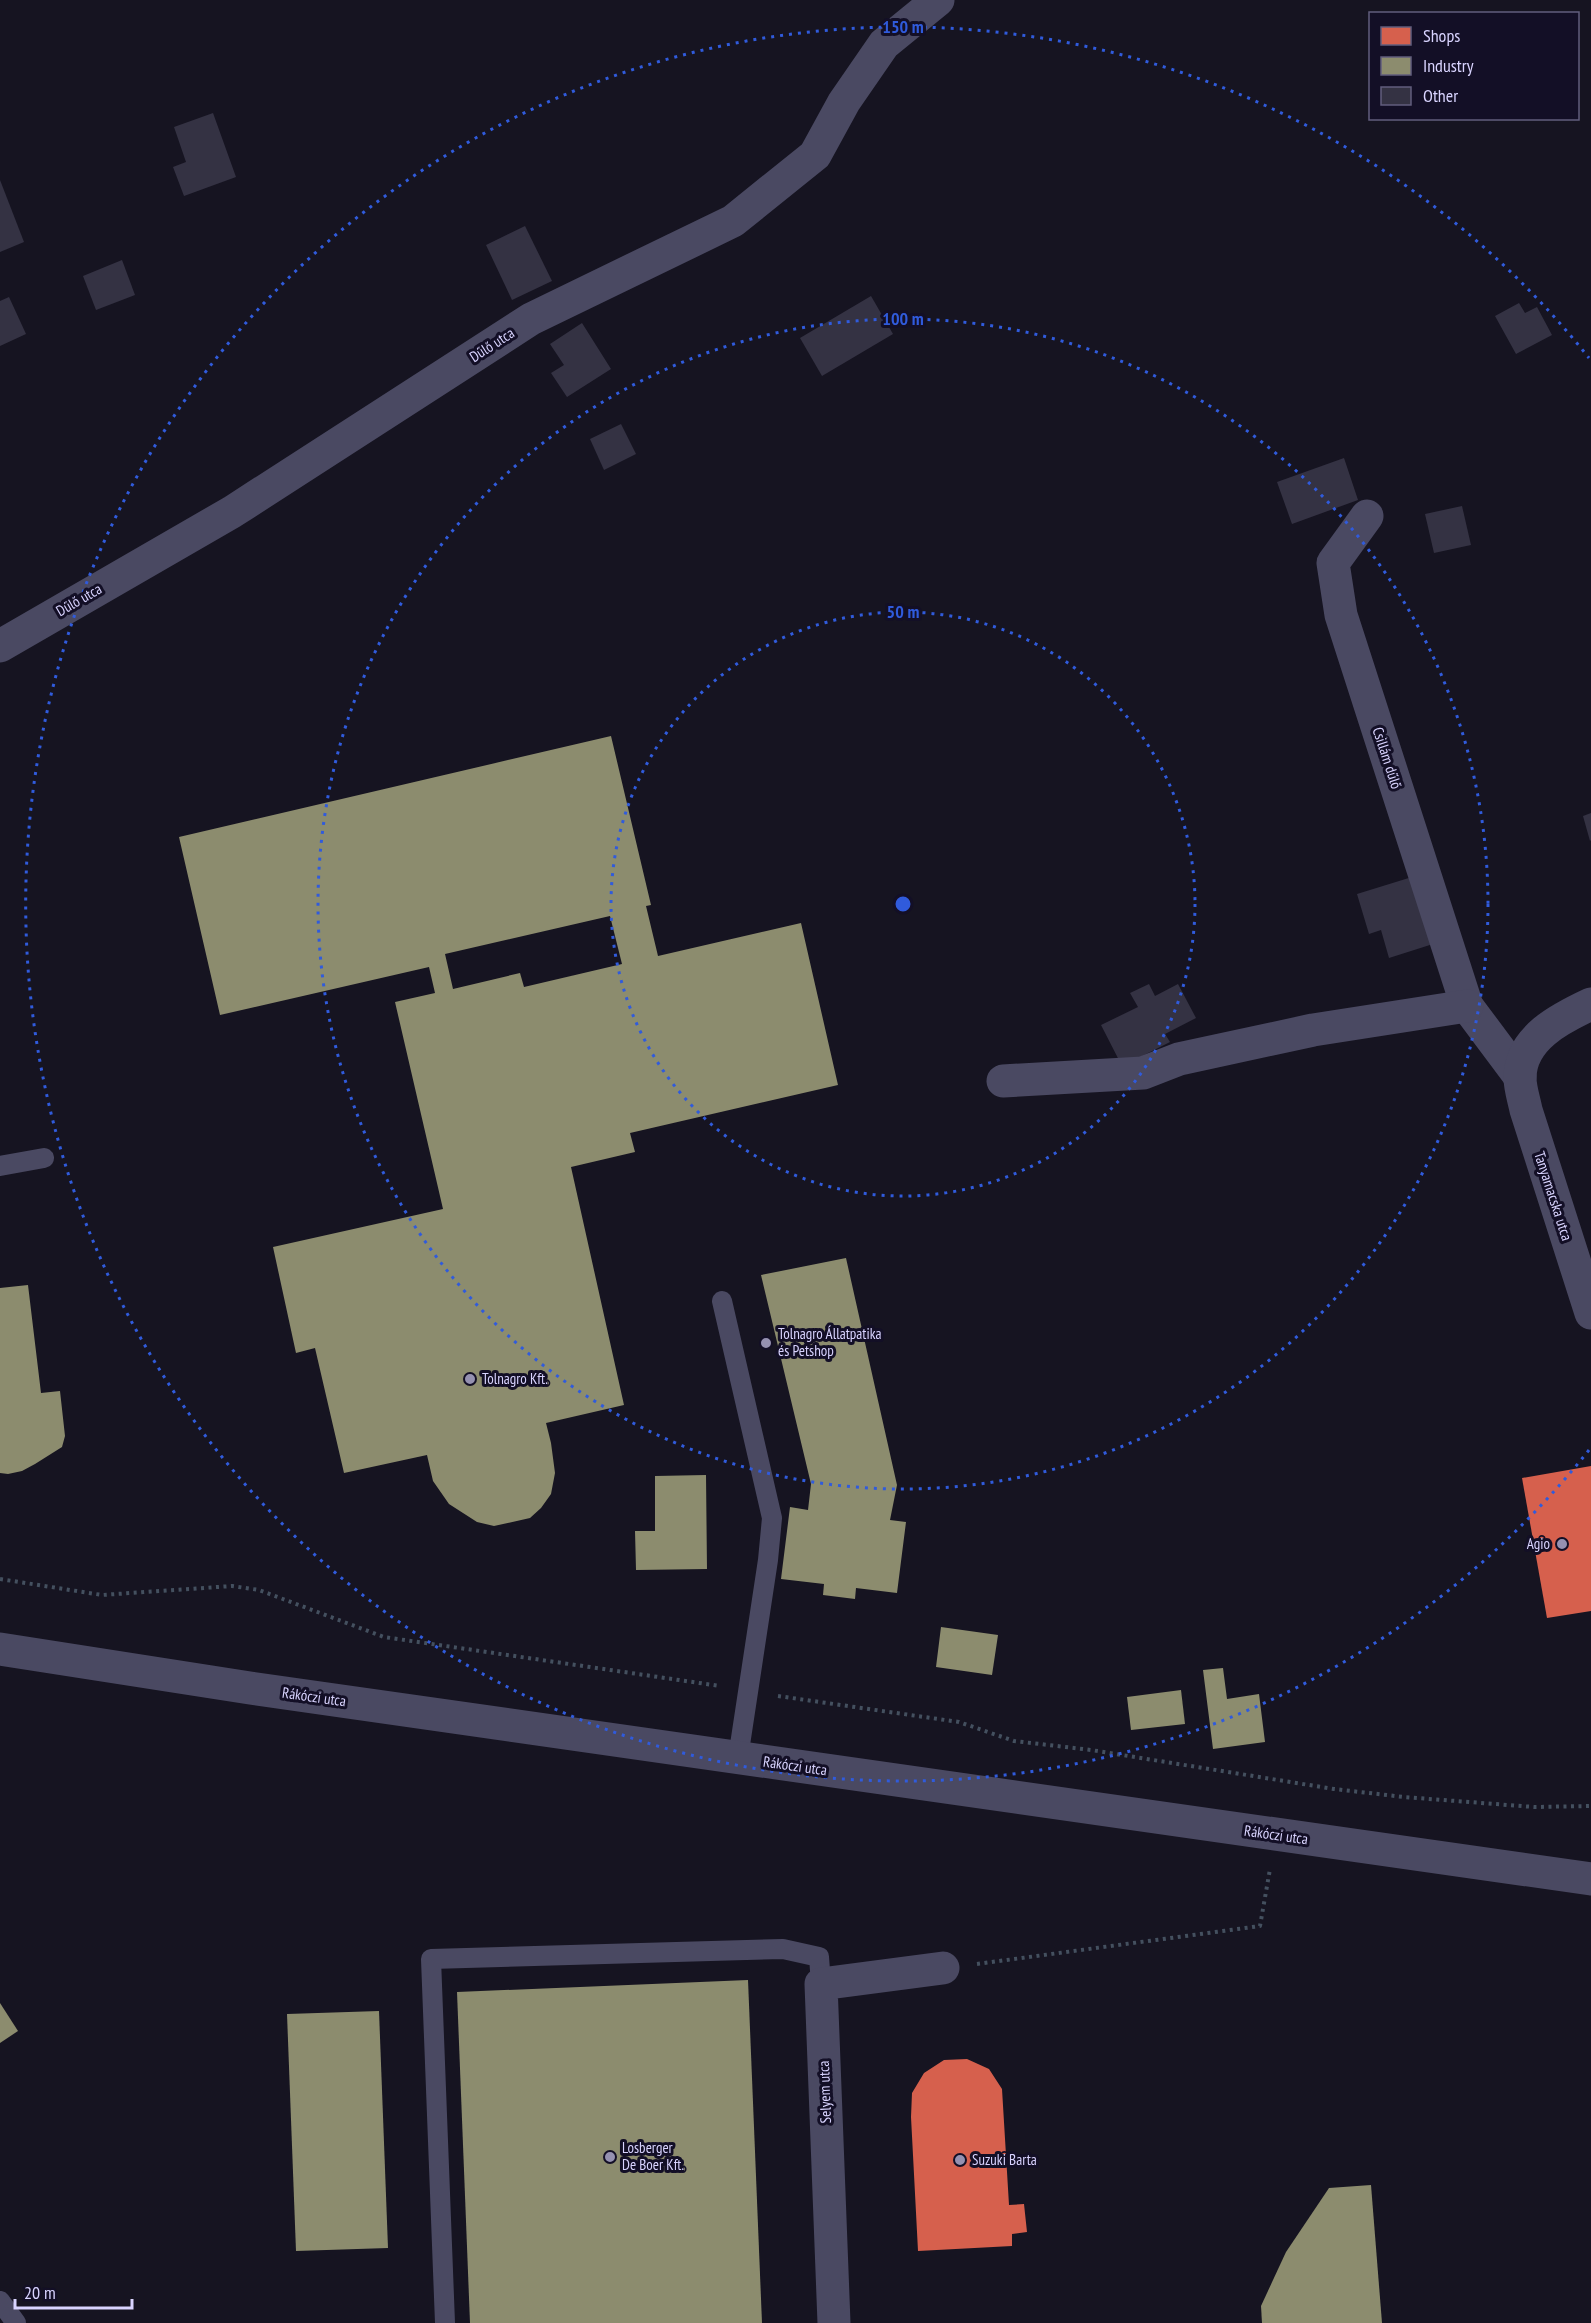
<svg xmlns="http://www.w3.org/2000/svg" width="1591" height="2323" viewBox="0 0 1591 2323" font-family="'PT Sans Narrow',sans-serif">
	<rect width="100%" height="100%" fill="#161421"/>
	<g fill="#d6604d">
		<polygon points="1591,1466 1591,1611 1547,1618 1522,1478"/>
		<polygon points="967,2059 989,2069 1002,2089 1009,2205 1024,2204 1027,2232 1012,2234 1012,2246 918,2251 911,2117 912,2093 924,2073 944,2060"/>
	</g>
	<g fill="#8c8c6e" fill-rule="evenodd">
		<path d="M 611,736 L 651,905 L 646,906 L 658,956 L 801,923 L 838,1085 L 630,1133 L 635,1152 L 571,1167 L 624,1405 L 546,1423 L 551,1443 L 555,1473 L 551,1494 L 541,1508 L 530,1518 L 494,1526 L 477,1522 L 449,1504 L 433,1481 L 427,1455 L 344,1473 L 315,1348 L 296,1353 L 273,1247 L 443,1209 L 395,1002 L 435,993 L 429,967 L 220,1015 L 179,837 ZM 610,916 L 622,964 L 524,987 L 520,973 L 453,989 L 445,954 Z"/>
		<polygon points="846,1258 897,1485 890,1520 906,1522 897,1593 856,1588 855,1599 823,1595 824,1584 781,1579 790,1507 808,1510 811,1484 761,1275"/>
		<polygon points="28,1285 41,1393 60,1391 65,1436 62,1447 35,1464 22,1471 8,1474 0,1473 0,1288"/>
		<polygon points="706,1475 707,1569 636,1570 635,1531 655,1531 655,1476"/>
		<polygon points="941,1627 998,1635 992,1675 936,1667"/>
		<polygon points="1223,1668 1227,1699 1259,1694 1265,1742 1213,1749 1203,1670"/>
		<polygon points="1181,1690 1185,1724 1131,1730 1127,1697"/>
		<polygon points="748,1980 762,2323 470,2323 457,1992"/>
		<polygon points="0,2003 18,2031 0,2043"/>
		<polygon points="379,2011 388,2248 296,2251 287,2014"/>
		<polygon points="1371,2185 1382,2323 1262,2323 1261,2306 1286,2252 1329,2188"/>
	</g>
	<g fill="#343243">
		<polygon points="213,113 236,177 184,196 173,167 186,162 174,127"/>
		<polygon points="0,180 24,242 0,252"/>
		<polygon points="525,226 552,281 512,300 486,245"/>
		<polygon points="122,260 135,295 96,310 83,276"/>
		<polygon points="871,296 893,334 822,376 800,338"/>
		<polygon points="9,297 26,334 0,346 0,301"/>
		<polygon points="1519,303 1525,313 1537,307 1552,335 1516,354 1495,316"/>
		<polygon points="582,323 611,369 567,397 551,373 564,365 550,344"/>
		<polygon points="621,424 636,454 604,470 590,439"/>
		<polygon points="1344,458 1358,500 1292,524 1277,482"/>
		<polygon points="1462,506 1471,545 1434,553 1425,514"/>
		<polygon points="1591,813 1591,840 1590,841 1583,816"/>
		<polygon points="1412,877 1433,944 1389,958 1381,930 1369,934 1357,894"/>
		<polygon points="1149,984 1155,996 1178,984 1196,1018 1165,1034 1170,1042 1122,1066 1101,1025 1138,1007 1130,993"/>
	</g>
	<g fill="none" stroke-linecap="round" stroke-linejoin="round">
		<g stroke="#44505f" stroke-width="4" stroke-dasharray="3 4.5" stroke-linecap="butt">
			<polyline points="0,1579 102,1595 232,1586 259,1590 384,1637 720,1686"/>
			<polyline points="778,1696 959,1722 1014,1741 1091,1750 1334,1789 1404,1797 1534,1807 1591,1806"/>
			<polyline points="977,1964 1260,1926 1270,1869"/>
		</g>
		<g stroke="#4a4962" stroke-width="20">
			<polyline points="0,1166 44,1158"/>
			<polyline points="722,1301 772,1518 768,1560 738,1758"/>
			<polyline points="0,2301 16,2323"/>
			<polyline points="445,2323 431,1959 783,1949 819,1957 821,1984"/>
		</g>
		<g stroke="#4a4962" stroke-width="33">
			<polyline points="1367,516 1333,563 1341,615 1467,1006 1520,1077"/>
			<polyline points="0,646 232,512 531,319 733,221 815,155 844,102 884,44 938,0"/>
			<path d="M 1591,1004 C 1561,1018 1520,1038 1520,1078 C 1520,1088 1524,1100 1526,1110 L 1591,1313"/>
			<polyline points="1003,1081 1143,1073 1179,1059 1313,1030 1467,1006"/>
			<polyline points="834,2323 821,1984 943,1968"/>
		</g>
		<polyline stroke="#4a4962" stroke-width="33" points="0,1649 250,1688 1591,1879"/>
	</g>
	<g fill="none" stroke="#305bdc" stroke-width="3" stroke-dasharray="3 6">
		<circle cx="903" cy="904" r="292"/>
		<circle cx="903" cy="904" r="585"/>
		<path d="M1589 1450A877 877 0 1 1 1589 358"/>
	</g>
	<g fill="#9591b1" stroke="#130f26" stroke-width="2">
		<circle cx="766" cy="1343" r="6"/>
		<circle cx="470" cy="1379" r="6"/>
		<circle cx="1562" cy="1544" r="6"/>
		<circle cx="610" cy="2157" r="6"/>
		<circle cx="960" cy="2160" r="6"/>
	</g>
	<g text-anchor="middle" stroke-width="6" stroke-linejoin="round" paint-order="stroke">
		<g font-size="15" fill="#d9d4ff" stroke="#130f26">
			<text transform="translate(492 345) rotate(-33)" y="5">Dűlő utca</text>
			<text transform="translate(79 600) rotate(-30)" y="5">Dűlő utca</text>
			<text transform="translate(1387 758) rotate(72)" y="5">Csillám dűlő</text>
			<text transform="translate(1553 1196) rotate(72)" y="5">Tanyamacska utca</text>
			<text transform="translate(314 1697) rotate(8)" y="5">Rákóczi utca</text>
			<text transform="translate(795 1766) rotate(8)" y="5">Rákóczi utca</text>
			<text transform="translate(1276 1835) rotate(8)" y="5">Rákóczi utca</text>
			<text transform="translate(825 2092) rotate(-92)" y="5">Selyem utca</text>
		</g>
		<g font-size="15" fill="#d9d4ff" stroke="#130f26" text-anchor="start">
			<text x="778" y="1339">Tolnagro Állatpatika<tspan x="778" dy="17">és Petshop</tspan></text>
			<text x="482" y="1384">Tolnagro Kft.</text>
			<text x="1550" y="1549" text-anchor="end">Agio</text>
			<text x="622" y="2153">Losberger<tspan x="622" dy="17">De Boer Kft.</tspan></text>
			<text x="972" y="2165">Suzuki Barta</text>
		</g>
	</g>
	<circle cx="903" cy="904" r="9" fill="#305bdc" stroke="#130f26" stroke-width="3"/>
	<g font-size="18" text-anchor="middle" font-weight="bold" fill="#305bdc" stroke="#130f26" stroke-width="6" stroke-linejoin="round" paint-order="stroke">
		<text x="903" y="33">150 m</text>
		<text x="903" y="325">100 m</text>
		<text x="903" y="618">50 m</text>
	</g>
	<rect x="1369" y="12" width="210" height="108" fill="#130f26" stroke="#625e7d" stroke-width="1.5"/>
	<rect x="1381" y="27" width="30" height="18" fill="#d6604d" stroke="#625e7d" stroke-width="1.5"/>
	<text x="1423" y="42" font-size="18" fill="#d9d4ff">Shops</text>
	<rect x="1381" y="57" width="30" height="18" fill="#8c8c6e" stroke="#625e7d" stroke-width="1.5"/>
	<text x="1423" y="72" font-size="18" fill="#d9d4ff">Industry</text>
	<rect x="1381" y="87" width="30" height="18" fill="#343243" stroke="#625e7d" stroke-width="1.5"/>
	<text x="1423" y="102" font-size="18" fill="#d9d4ff">Other</text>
	<path d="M15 2299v9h117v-9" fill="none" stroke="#d9d4ff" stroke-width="3"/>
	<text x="24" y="2299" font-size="18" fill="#d9d4ff" stroke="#130f26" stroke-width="4.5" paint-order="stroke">20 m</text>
</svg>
